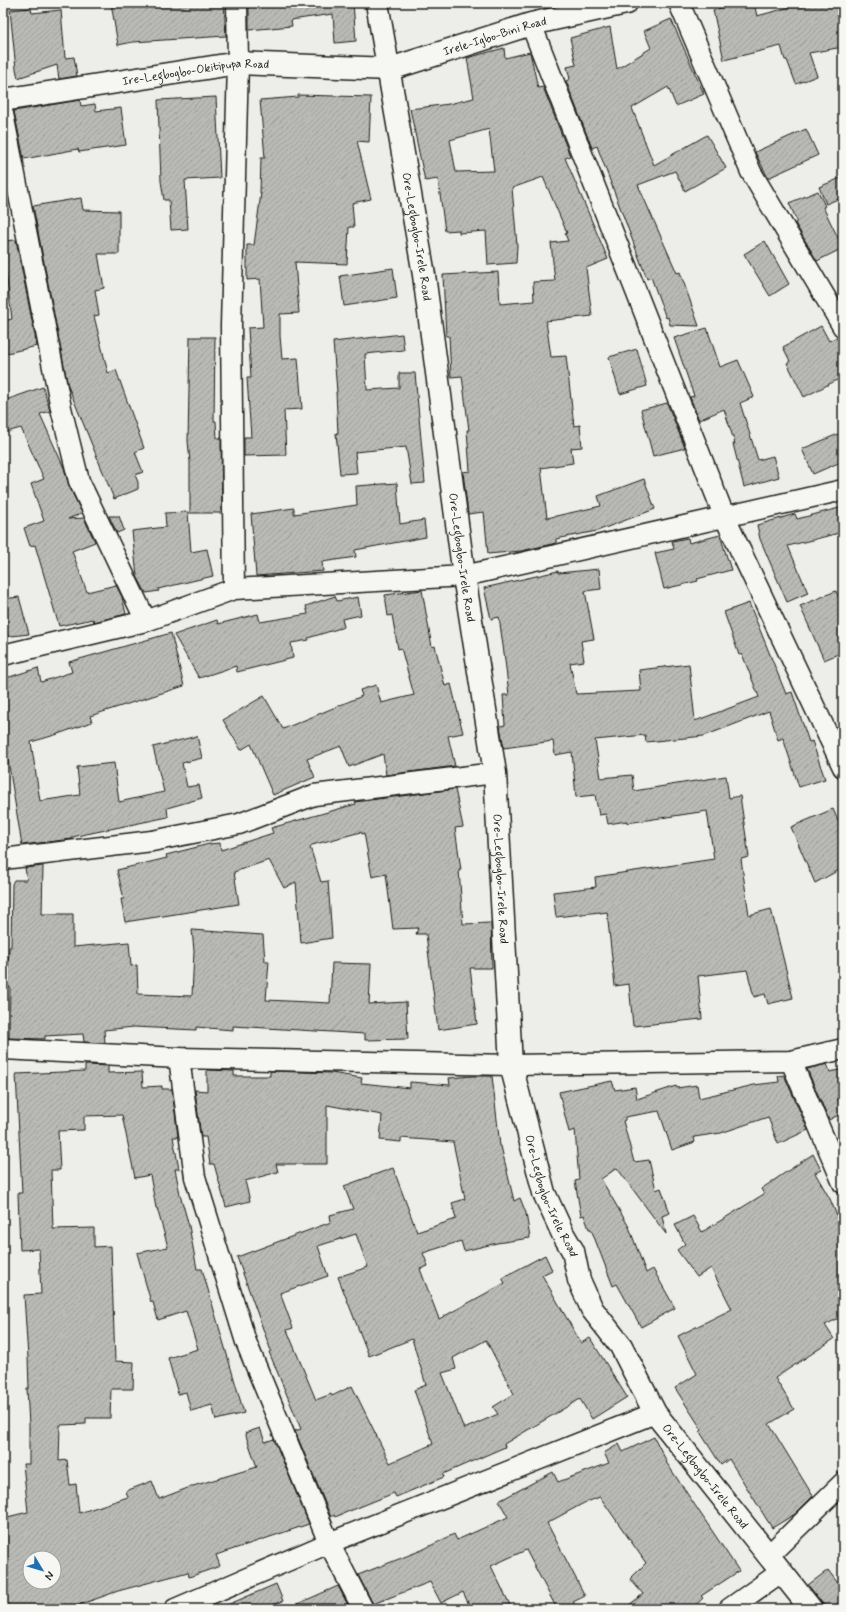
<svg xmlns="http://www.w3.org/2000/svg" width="846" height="1612" viewBox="0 0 846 1612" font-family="Mynerve,sans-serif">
	<defs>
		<pattern id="building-hatch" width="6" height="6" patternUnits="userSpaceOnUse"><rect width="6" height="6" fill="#b9b9b6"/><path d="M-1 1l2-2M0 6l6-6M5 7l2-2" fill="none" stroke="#9e9e9c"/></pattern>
	</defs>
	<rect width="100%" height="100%" fill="#edede9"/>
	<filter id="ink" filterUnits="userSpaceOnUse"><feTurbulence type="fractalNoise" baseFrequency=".025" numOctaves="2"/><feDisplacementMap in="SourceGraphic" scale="8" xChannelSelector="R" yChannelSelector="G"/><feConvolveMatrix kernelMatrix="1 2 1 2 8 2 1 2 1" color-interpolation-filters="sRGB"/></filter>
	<g filter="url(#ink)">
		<g fill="url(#building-hatch)" stroke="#1c1c1c" fill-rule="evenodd">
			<polygon points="111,3 224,3 226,36 133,42 118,45"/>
			<polygon points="270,3 353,3 356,41 335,43 333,14 291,20 292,26 249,30 249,5"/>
			<polygon points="743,3 754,3 757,16 787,8 823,3 843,3 843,47 809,53 817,76 796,84 787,60 785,60 781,46 724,60 713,10"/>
			<polygon points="31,8 32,13 61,10 65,58 74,57 77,76 59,79 57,65 18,78 16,69 10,10"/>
			<polygon points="671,19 704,94 676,106 668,87 632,108 654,165 707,135 726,168 685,191 675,171 638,185 677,273 680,272 699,326 670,325 668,317 666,318 651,277 647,279 597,146 592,148 566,81 570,79 567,67 576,65 570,38 610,27 617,69 651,48 644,31"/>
			<path d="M 504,48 L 505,58 L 530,52 L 538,88 L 543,87 L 570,156 L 565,158 L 608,259 L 586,268 L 592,316 L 546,321 L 551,357 L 566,356 L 574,426 L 580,425 L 582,447 L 571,448 L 573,463 L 541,468 L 547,518 L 601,506 L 598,496 L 644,479 L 655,509 L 597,531 L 556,539 L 556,543 L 521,551 L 488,554 L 484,512 L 468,514 L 463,472 L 470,471 L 467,430 L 469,430 L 462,376 L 451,377 L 449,336 L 446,336 L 443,275 L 498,272 L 500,304 L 534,301 L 533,282 L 555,281 L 551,243 L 568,241 L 565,234 L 567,233 L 543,177 L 512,188 L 517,245 L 516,263 L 488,265 L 486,231 L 459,233 L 459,230 L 445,231 L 438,179 L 425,181 L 410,109 L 449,104 L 474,98 L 467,58 ZM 489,129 L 494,171 L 456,172 L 450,140 Z"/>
			<polygon points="298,95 371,97 369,142 357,141 371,199 352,203 354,227 349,227 347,264 295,262 299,313 280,314 280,336 282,359 298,358 302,409 284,410 286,455 244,456 244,437 251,437 247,378 251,378 248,328 263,327 260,279 247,280 247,245 254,245 261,193 260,193 261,158 265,158 260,100 298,97"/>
			<polygon points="216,97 220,178 185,180 188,229 171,230 169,200 164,200 161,181 158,100"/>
			<polygon points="80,100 81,106 95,104 96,111 121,108 126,145 79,152 78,149 24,159 14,111"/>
			<polygon points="806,129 818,155 768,178 755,152"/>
			<polygon points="843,177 843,197 826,204 819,187"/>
			<polygon points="818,191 825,206 823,207 843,248 817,261 795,223 797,221 789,203"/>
			<polygon points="81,198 83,210 119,211 119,254 98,254 104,288 95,290 99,315 94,316 108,373 116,370 144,448 135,452 143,472 135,475 138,482 138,489 114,499 68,386 33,206"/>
			<polygon points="16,240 37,346 3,354 3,321 12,319 5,265 3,266 3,241"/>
			<polygon points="765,241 789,284 770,296 744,254"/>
			<polygon points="393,268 397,298 344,306 340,276"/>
			<polygon points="821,326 829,341 837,337 843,338 843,377 804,397 787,363 790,361 783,347"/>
			<polygon points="707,328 720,367 738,360 754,397 740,403 758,460 773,456 779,477 744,487 733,444 735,444 724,409 699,420 690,397 694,396 674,338"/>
			<polygon points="402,334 404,350 365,354 367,390 399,388 399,373 415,373 425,483 412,484 406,447 355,452 357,473 340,474 336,433 338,433 336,392 337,392 333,342"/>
			<polygon points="190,337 215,337 214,421 216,421 217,438 221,438 222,513 190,513 190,462 188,441"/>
			<polygon points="637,349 647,386 620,394 609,357"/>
			<polygon points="43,387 50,411 40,414 64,468 69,486 82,513 68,519 84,518 95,542 72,551 87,592 116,585 122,597 126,614 94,622 93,619 59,626 35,545 30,546 24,528 44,521 31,484 44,479 21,428 3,433 3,401"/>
			<polygon points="667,403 685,448 653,456 641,410"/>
			<polygon points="843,432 843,461 813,474 802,449"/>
			<polygon points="397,483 400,524 424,520 426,537 355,550 356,557 322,562 323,571 256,576 251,514 294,508 294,514 357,505 356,486"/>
			<polygon points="843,507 843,532 788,546 808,593 787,602 760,539 757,525 795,514 797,519"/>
			<polygon points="188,512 191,552 207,549 213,576 158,589 159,591 146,593 137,576 132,531 166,527 165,513"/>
			<polygon points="109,516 119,516 124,530 117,533"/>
			<polygon points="720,535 731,570 697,579 698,581 664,589 655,553 674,549 672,541 688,538 689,543"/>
			<polygon points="599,569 601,589 585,591 594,639 581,641 584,661 570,663 576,694 641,691 639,670 689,664 695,721 759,697 742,654 739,655 724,612 749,603 786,694 792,692 809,742 812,741 825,779 799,787 783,738 778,740 769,711 704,736 646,742 645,735 595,740 601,778 632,775 634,791 726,776 729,798 740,796 749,857 741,859 749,915 771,909 793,998 768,1004 765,994 754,997 747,970 698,976 702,1019 633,1026 629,984 615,986 607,912 600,913 600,912 556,917 553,892 596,887 595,877 714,859 707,811 627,823 627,821 608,824 606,814 599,815 595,795 576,797 572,752 555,755 553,741 504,748 500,726 505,725 503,695 509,695 505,660 499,617 491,619 484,588 558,571 558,573"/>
			<polygon points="422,590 432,647 435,646 445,686 451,684 463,733 448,736 455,766 386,775 383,754 349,767 341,746 307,759 315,777 273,795 251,744 241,750 223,720 264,696 283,729 362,696 360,690 376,685 381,703 414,695 401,648 398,649 392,615 388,616 385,595"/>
			<polygon points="836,591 843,608 843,652 824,660 800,606"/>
			<polygon points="335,596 337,601 358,597 361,615 342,619 344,627 308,638 309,640 291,643 293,658 237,672 236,666 199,678 174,635 217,620 218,624 258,614 260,622 308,614 306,606"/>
			<polygon points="19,597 29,634 3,637 3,599"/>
			<polygon points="171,633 184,686 90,716 92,722 55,735 31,742 40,801 80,795 77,767 114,763 119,802 164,792 153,747 197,736 202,758 182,763 187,787 199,785 202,798 167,808 168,817 72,837 72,839 22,845 8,760 3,761 3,679 38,668 41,682 72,672 69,662"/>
			<polygon points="455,789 463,827 455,828 461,870 459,870 463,924 491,923 492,968 470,968 477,1024 438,1030 426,934 416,934 418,928 393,929 386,874 372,877 364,833 362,834 361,832 312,845 310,847 321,882 328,881 332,938 301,943 296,882 284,888 269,860 234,872 239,904 125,922 121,899 124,899 117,870 167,858 166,855 209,844 220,843 221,850 273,833 271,828 356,804 355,802"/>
			<polygon points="833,809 839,823 843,821 843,868 815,883 791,827"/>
			<polygon points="43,866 42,914 73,914 73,947 129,942 131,966 137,965 138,994 192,996 194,951 192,930 263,935 265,961 269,961 266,1000 330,1003 332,963 371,964 369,1004 406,1002 408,1039 365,1040 365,1034 233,1026 233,1030 196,1027 196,1030 134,1027 104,1030 105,1043 84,1042 83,1034 45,1036 45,1039 9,1038 10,987 7,987 9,947 11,947 12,884 14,880 27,880 25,868"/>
			<polygon points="827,1064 830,1072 843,1069 843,1098 838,1099 842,1113 829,1120 807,1069"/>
			<path d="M 85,1065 L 108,1066 L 108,1073 L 142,1072 L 143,1087 L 162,1086 L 162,1089 L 172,1089 L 178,1137 L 173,1137 L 179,1169 L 175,1169 L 180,1194 L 189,1226 L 197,1269 L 202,1269 L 244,1413 L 216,1420 L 212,1405 L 191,1411 L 186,1392 L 178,1394 L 168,1358 L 198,1349 L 186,1311 L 158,1320 L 153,1302 L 151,1302 L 137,1253 L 168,1247 L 157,1208 L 156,1208 L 150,1175 L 135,1178 L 122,1115 L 84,1116 L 84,1130 L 58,1131 L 60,1170 L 51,1170 L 53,1229 L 94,1228 L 94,1247 L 111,1246 L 115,1361 L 134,1362 L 133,1389 L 111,1389 L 110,1418 L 86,1418 L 86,1424 L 60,1425 L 59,1461 L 67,1460 L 70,1485 L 76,1484 L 79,1513 L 128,1497 L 126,1491 L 152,1481 L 159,1499 L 193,1486 L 257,1467 L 245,1433 L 260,1428 L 265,1442 L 274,1439 L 309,1524 L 216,1555 L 220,1566 L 189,1577 L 188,1572 L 118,1591 L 68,1609 L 3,1609 L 3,1518 L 28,1512 L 23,1464 L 29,1464 L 29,1426 L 27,1388 L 29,1388 L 28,1358 L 24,1295 L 41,1294 L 39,1249 L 20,1250 L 18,1193 L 22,1193 L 16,1074 L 85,1071 ZM 30,1558 L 54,1558 L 54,1582 L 30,1582 Z"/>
			<path d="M 207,1070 L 234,1071 L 234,1076 L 270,1076 L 270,1071 L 331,1073 L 362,1078 L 361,1083 L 410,1088 L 410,1082 L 450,1085 L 449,1078 L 472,1076 L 492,1076 L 500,1146 L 501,1146 L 514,1201 L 520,1198 L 526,1213 L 530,1238 L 497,1243 L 464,1251 L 461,1241 L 423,1253 L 428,1266 L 420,1269 L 439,1319 L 505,1283 L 502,1278 L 545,1255 L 552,1270 L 542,1275 L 581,1343 L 590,1338 L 627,1397 L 592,1419 L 580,1399 L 504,1444 L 505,1447 L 443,1474 L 444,1477 L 396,1497 L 394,1493 L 335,1517 L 334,1515 L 331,1517 L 295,1431 L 301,1429 L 269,1352 L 271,1351 L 237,1257 L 331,1222 L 330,1215 L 353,1209 L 344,1186 L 393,1168 L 417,1232 L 456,1219 L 452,1203 L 465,1199 L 453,1142 L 401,1138 L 401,1142 L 380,1140 L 382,1115 L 327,1105 L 327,1164 L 276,1164 L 278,1172 L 245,1181 L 250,1201 L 226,1207 L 214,1164 L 210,1164 L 206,1137 L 201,1137 L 195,1090 L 207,1091 ZM 356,1234 L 368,1267 L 338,1277 L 369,1356 L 412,1339 L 426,1385 L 414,1390 L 433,1444 L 390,1463 L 352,1386 L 332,1396 L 331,1394 L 316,1400 L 287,1330 L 293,1328 L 280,1293 L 328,1276 L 318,1246 ZM 486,1340 L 514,1394 L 493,1407 L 498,1414 L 464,1429 L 442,1373 L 456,1369 L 453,1358 Z"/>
			<polygon points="784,1075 808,1130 778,1144 768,1117 721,1133 694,1137 695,1142 672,1150 659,1111 625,1117 625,1120 623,1121 634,1162 649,1160 656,1190 661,1188 670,1213 662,1216 666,1234 617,1168 601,1179 629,1227 646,1273 653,1269 675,1308 641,1327 617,1284 613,1286 591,1229 589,1229 584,1215 581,1216 575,1181 579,1180 575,1130 569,1132 559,1092 612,1081 615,1090 635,1087 637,1099 676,1086 677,1088 697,1085 699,1098 754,1085 779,1082 778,1076"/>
			<polygon points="813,1154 821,1170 815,1173 830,1199 843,1230 843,1316 825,1325 834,1339 775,1378 794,1409 769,1424 813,1496 795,1514 772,1528 729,1459 721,1465 700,1432 702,1430 675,1388 697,1374 678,1336 732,1309 711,1268 697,1277 677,1250 685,1244 675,1225 693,1216 702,1232 764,1194 761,1189"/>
			<polygon points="654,1437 667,1462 666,1462 739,1571 701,1596 703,1598 692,1609 624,1609 643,1594 630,1579 646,1563 600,1497 584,1503 547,1523 585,1596 573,1602 578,1609 557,1609 526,1550 491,1566 512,1609 471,1609 463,1592 441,1603 430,1582 373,1604 358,1575 422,1550 454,1534 457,1540 508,1517 499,1501 553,1472 558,1482 609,1463 604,1453 619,1444 623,1452"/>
			<polygon points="828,1570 843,1590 843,1599 830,1609 827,1609 808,1585"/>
			<polygon points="276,1584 283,1601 264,1609 218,1609"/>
			<polygon points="338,1586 350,1609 286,1609"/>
		</g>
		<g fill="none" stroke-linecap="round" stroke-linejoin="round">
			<g stroke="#1c1c1c" stroke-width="23">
				<g id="minor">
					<polyline points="679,3 751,172 843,327"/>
					<polyline points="531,24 725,518 843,767"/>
					<polyline points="3,114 61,408 79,481 146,621"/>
					<polyline points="234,589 231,326 238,63 237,3"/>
					<polyline points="3,655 146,621 234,589 464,576 843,490"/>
					<polyline points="3,859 152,841 239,824 314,795 495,773"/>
					<polyline points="3,1049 179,1058 511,1065 791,1061 843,1049"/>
					<polyline points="179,1058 195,1177 246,1342 329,1543 363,1609"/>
					<polyline points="791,1061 843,1183"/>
					<polyline points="769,1555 843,1483"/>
					<polyline points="175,1609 329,1543 655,1413"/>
					<polyline points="729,1609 781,1572"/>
				</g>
			</g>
			<g stroke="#1c1c1c" stroke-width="25">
				<g id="tertiary">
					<path id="s1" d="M 3,100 L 238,63 L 390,69 L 531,24 L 626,3"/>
				</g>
			</g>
			<g stroke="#1c1c1c" stroke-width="25">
				<g id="secondary">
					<path id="s2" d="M 377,3 L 424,275 L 464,576 L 495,773 L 511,1065 L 544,1193 L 563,1234 L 573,1251 L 579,1280 L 592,1309 L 621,1346 L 655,1413 L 811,1609"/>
				</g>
			</g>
			<use href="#minor" stroke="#f6f6f2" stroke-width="20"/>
			<use href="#tertiary" stroke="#f6f6f2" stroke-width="22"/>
			<use href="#secondary" stroke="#f6f6f2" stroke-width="22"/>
		</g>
	</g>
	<g text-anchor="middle" stroke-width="4" stroke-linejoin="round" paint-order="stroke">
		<g font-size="12" fill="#1c1c1c" stroke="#f6f6f2">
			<text dy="4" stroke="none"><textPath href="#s1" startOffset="500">Irele-Igbo-Bini Road</textPath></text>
			<text dy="4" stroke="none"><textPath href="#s1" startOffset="195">Ire-Legbogbo-Okitipupa Road</textPath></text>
			<text dy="4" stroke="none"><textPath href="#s2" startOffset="237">Ore-Legbogbo-Irele Road</textPath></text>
			<text dy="4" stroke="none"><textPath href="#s2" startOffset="561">Ore-Legbogbo-Irele Road</textPath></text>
			<text dy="4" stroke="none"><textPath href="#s2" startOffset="885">Ore-Legbogbo-Irele Road</textPath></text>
			<text dy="4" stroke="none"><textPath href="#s2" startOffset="1209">Ore-Legbogbo-Irele Road</textPath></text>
			<text dy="4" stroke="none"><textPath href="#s2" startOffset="1533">Ore-Legbogbo-Irele Road</textPath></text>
		</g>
	</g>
	<rect width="846" height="1612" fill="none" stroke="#f6f6f2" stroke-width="16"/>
	<rect x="8" y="8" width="830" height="1596" fill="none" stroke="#1c1c1c" stroke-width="1.5" filter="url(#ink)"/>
	<g transform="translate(42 1570) rotate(128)"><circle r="19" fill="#f6f6f2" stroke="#9f9f9c"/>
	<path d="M0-3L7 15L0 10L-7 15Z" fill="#1f6fb2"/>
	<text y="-6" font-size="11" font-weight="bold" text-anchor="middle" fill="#1c1c1c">N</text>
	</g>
</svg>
